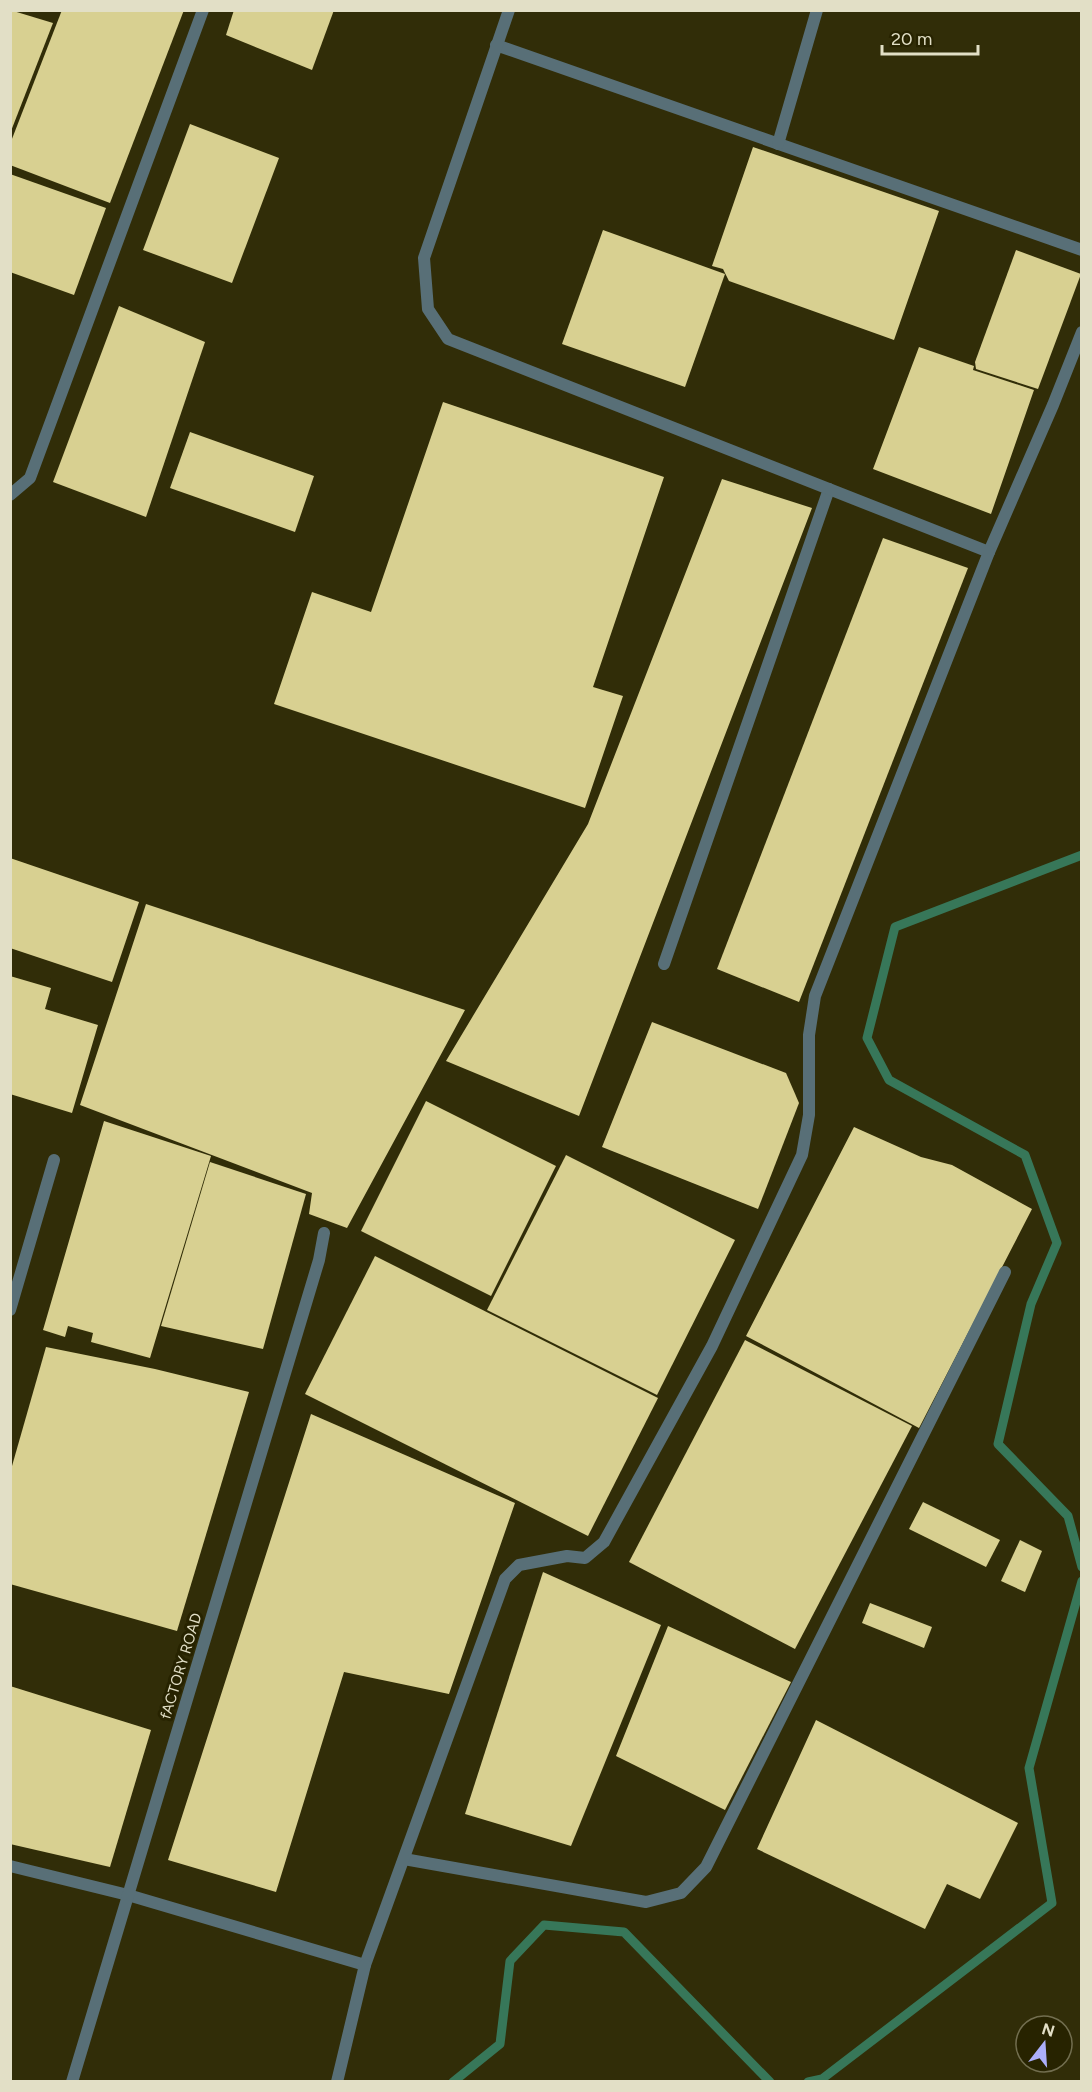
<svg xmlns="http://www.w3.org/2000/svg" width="1092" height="2092" viewBox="0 0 1092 2092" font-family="Figtree,sans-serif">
	<rect width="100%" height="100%" fill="#312d08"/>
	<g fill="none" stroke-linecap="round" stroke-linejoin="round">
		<g stroke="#377759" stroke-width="9">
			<polyline points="1082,855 895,927 867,1038 889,1080 1025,1155 1057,1243 1031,1304 998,1444 1068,1516 1082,1567"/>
			<polyline points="453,2082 500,2044 510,1961 544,1925 624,1932 770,2082"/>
			<polyline points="808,2082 822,2079 1052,1903 1029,1768 1082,1581"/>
		</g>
	</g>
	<g fill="#d8d091">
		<polygon points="10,10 53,23 11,131 10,131"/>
		<polygon points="62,10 184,10 110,203 10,165 10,144"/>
		<polygon points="234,10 334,10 312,70 226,35"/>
		<polygon points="190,124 279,158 232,283 143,250"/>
		<polygon points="753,147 939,211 894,340 729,281 723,269 712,266"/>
		<polygon points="10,174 106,208 74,295 10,272"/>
		<polygon points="603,230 725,274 685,387 562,344"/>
		<polygon points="1016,250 1081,274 1038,389 976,369 975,362"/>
		<polygon points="119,306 205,342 146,517 53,482"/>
		<polygon points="919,347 974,366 973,370 1034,390 991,514 873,469"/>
		<polygon points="443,402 664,477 593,687 623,696 585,808 274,704 312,592 371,612"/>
		<polygon points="190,432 314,476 295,532 170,488"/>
		<polygon points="722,479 812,508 579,1116 446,1061 588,824"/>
		<polygon points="883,538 968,568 799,1002 717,969"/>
		<polygon points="10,858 139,902 112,982 10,948"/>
		<polygon points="146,904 465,1010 347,1228 309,1214 312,1193 80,1105"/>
		<polygon points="10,976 51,988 45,1009 98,1025 72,1113 10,1094"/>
		<polygon points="652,1022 786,1073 799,1103 758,1209 602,1147"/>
		<polygon points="426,1101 556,1166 491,1296 361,1231"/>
		<polygon points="104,1121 211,1156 150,1358 91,1342 93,1333 68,1326 65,1337 43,1330"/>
		<polygon points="854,1127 921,1157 952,1165 1032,1209 919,1428 746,1336"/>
		<polygon points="566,1155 735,1240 657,1395 487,1310"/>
		<polygon points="210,1162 306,1194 263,1349 161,1326"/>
		<polygon points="375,1256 658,1398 588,1536 305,1394"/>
		<polygon points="745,1340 912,1426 795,1649 629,1562"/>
		<polygon points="46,1347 155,1369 249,1392 177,1631 10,1584 10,1473"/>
		<polygon points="311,1414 515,1503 449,1694 344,1672 276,1892 168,1860"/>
		<polygon points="923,1502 1000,1540 986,1567 909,1529"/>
		<polygon points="1020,1540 1042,1551 1025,1592 1001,1581"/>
		<polygon points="543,1572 661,1625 571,1846 465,1814"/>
		<polygon points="870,1603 932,1627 924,1648 862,1623"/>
		<polygon points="668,1626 791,1682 725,1810 616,1756"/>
		<polygon points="10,1686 151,1730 110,1867 10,1844"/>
		<polygon points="816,1720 1018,1823 980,1899 947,1884 925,1929 757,1849"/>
	</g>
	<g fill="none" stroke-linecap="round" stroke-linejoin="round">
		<polyline stroke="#586f77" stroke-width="12" points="664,964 829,489"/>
		<g stroke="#586f77" stroke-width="12">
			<polyline points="496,45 1082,250"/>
			<polyline points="778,144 817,10"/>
			<polyline points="10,495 30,478 203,10"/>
			<polyline points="989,552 1053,405 1082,332"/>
			<polyline points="10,1310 54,1160"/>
			<polyline points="404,1859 646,1902 681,1893 706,1867 1005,1272"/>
			<polyline points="10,1866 128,1895 365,1965 505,1579 519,1565 567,1556 585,1558 604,1542 712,1346 802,1155 809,1115 809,1035 815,996 989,552 448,339 428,309 424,258 509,10"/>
			<polyline points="72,2082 319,1260 324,1233"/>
			<polyline points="337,2082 365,1965"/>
		</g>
	</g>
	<g text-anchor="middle" stroke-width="6" stroke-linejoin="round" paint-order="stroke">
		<g font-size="15" fill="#e2dfc6" stroke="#272300">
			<text transform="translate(181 1666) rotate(-73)" y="5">fACTORY ROAD</text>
		</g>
	</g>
	<rect width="1092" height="2092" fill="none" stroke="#e2dfc6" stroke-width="24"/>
	<g transform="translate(1044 2044) rotate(17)"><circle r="28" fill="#272300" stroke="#726e4f" stroke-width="1.5"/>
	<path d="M0-4.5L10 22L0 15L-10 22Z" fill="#acaffb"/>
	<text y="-9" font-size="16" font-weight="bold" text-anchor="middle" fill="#e2dfc6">N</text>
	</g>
	<path d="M882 45v9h96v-9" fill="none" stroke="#e2dfc6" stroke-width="3"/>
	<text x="891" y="45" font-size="18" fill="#e2dfc6" stroke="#272300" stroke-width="4.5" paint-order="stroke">20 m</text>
</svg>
